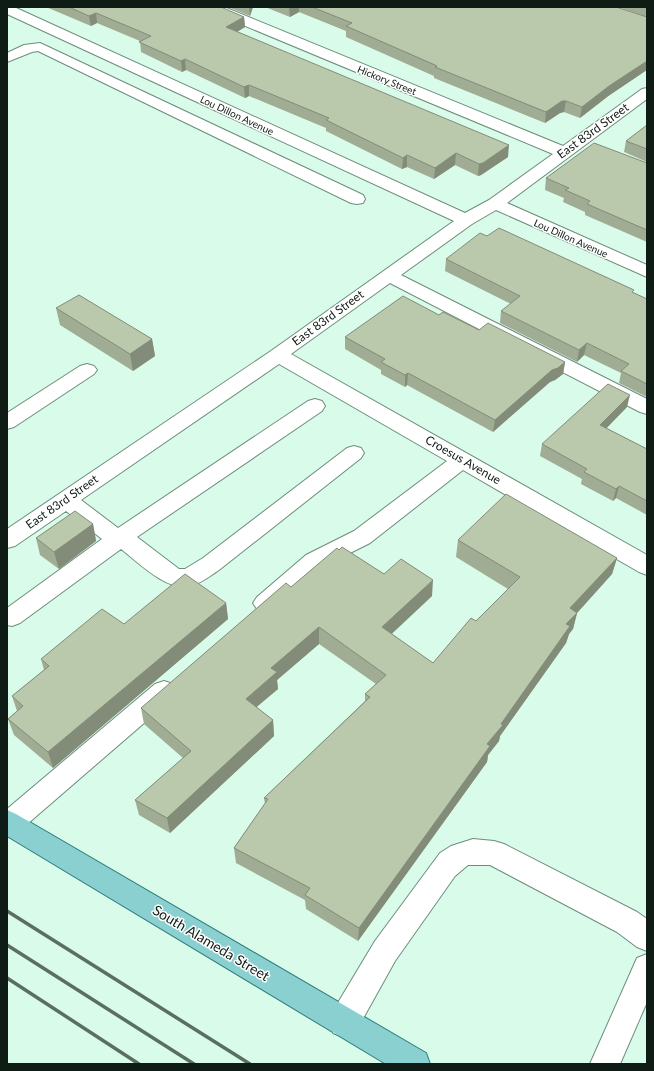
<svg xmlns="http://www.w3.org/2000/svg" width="654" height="1071" viewBox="0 0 654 1071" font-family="Lato,sans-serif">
	<rect width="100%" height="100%" fill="#d9fbe9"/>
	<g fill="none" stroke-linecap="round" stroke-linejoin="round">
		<g stroke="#6d8d7c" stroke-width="2">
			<g id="minor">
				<path d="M 7,7 L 14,7 L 465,213 L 489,200 L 553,154 L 207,10 L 205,7 L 224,7 L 563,146 L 642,89 L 647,88 L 647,99 L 507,203 L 647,265 L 647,277 L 496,210 L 472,224 L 401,275 L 647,399 L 647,414 L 640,412 L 390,283 L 291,354 L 647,555 L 647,575 L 639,572 L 463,470 L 370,543 L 322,567 L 273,609 L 265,612 L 257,609 L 253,603 L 257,597 L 306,555 L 354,531 L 447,461 L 279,364 L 81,500 L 118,528 L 308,401 L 315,399 L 322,401 L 325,406 L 322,411 L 137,537 L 179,569 L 185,569 L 203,558 L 347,448 L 354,446 L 361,448 L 364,453 L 361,458 L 219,570 C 210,576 200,584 189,586 C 166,591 138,562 121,549 L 20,623 L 12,626 L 7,625 L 7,608 L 102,539 L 66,511 L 15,546 L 7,548 L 7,529 L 271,351 L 454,221 L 7,14 Z"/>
				<polygon points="40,43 363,195 365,199 363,203 357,204 351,203 38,51 32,52 7,62 7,53 24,45"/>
				<polygon points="87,364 94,366 97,370 94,374 14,427 7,429 7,413 80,366"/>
				<polygon points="164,681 173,684 176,691 173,698 18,832 7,835 7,809 155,684"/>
				<polygon points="473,839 494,841 504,844 637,912 647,919 647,951 637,947 617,932 490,865 468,865 455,876 395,961 355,1033 344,1037 333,1033 329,1022 333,1011 375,941 440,853 451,846"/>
				<polygon points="647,954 647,1002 620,1064 590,1064 637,958"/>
			</g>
		</g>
		<g stroke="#2d7d7b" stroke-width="2">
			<polygon id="major" points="7,810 16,814 426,1053 430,1064 386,1064 7,836"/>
		</g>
		<use href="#minor" fill="#fff" fill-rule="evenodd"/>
		<use href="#major" fill="#8bd0d1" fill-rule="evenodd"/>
		<g stroke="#5a6e63" stroke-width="3.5">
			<polyline points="7,911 250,1064"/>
			<polyline points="7,945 194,1064"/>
			<polyline points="7,978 139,1064"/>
		</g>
	</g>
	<g fill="#a0ac93">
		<polygon points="46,7 221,7 244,17 245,27 237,32 508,157 481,175 478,176 455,165 434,179 407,167 402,169 326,131 326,128 249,96 245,98 186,70 182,72 141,52 140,41 97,23 91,26"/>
		<polygon points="228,7 253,7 250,16"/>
		<polygon points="265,7 616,7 607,97 580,118 564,112 560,113 545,123 434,78 434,76 346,37 346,31 299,12 290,17"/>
		<polygon points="618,7 647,7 647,17"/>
		<polygon points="647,125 647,162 624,152 626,141"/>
		<polygon points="647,163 647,242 585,215 585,212 563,202 564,198 545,190 546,178"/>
		<polygon points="487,236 634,293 647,299 647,397 619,383 621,373 584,355 577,362 500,323 501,311 511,304 445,271 446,259"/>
		<polygon points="56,308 152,339 155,356 133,371 60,325"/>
		<polygon points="439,315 565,362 563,374 555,380 550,382 493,432 407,385 405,387 381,374 381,370 345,349 345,337"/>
		<polygon points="627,407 606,428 647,449 647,515 616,498 613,501 581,484 582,479 540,456 542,444"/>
		<polygon points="93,524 96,541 59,569 40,555 36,538"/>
		<polygon points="458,540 617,558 612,574 577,613 573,629 569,634 566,643 500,736 499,741 488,755 487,762 358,941 306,909 305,900 236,863 234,848 265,804 264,798 365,701 365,694 376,684 319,644 277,680 278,689 256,707 273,720 274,736 170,833 139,815 135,800 183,758 144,724 141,708 291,587 384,574 432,596 391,634 433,663 508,589 456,557"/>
		<polygon points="226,603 228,619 53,768 14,735 8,719 17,711 12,696 44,670 41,659 124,624"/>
	</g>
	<g fill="#828c78">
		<polygon points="249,7 253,7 250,16"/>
		<polygon points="289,7 299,7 299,12 290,17"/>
		<polygon points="96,13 97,23 91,26 89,16"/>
		<polygon points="244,17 245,27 227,38 226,27"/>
		<polygon points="185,59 186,70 182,72 181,61"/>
		<polygon points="647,61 647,70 607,97 580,118 582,107 609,86"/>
		<polygon points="249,85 249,96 245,98 244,87"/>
		<polygon points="562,101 566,101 564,112 560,113 545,123 546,112"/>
		<polygon points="509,145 508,157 481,175 478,176 479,164"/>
		<polygon points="456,153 455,165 434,179 435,168"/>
		<polygon points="407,155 407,167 402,169 403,158"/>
		<polygon points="152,339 155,356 133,371 130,354"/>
		<polygon points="587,343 584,355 577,362 579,350"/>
		<polygon points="565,362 563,374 555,380 550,382 493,432 495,420 552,370"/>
		<polygon points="408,373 407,385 405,387 405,375"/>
		<polygon points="630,395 627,407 598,437 600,425"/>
		<polygon points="619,486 616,498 613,501 616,489"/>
		<polygon points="93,524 96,541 59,569 54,552"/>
		<polygon points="617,558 612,574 577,613 573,629 569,634 566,643 500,736 499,741 488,755 487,762 358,941 359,928 501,724 570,608"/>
		<polygon points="433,580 432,596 381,644 382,627"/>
		<polygon points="226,603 228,619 53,768 48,752"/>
		<polygon points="319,627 319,644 277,680 278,689 247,715 246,699 271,668"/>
		<polygon points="273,720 274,736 170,833 167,818"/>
	</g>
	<g fill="#bac8ab" stroke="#828c78">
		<polygon points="69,7 221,7 244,17 226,27 509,145 483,163 479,164 456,153 435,168 407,155 403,158 326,120 329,118 249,85 244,87 185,59 181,61 139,42 151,36 96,13 89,16"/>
		<polygon points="312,7 616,7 647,17 647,61 609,86 582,107 566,101 562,101 546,112 435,67 437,66 435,65 346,26 352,23"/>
		<polygon points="647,125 647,149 626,141"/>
		<polygon points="594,143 647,163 647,230 587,204 590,201 565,190 569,188 546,178"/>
		<polygon points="499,228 634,290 632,292 647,299 647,384 621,371 629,364 587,343 579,350 501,311 520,296 446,259 480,233 487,236"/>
		<polygon points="79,295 152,339 130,354 56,308"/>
		<polygon points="403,296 439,315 443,312 479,330 488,323 565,362 558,368 552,370 495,420 408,373 405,375 381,362 385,359 345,337"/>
		<polygon points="608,384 630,395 600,425 647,449 647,501 619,486 616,489 584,472 587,469 542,444"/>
		<polygon points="506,494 617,558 570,608 577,613 566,624 570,626 501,724 503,725 487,744 490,746 359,928 305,895 310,888 234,848 268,799 264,798 370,697 365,694 386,675 319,627 271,668 277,672 246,699 273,720 167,818 135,800 191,751 141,708 286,583 291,587 337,548 339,550 342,547 384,574 401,559 433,580 382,627 433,663 471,618 476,621 520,577 458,540"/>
		<polygon points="75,511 93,524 54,552 36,538"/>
		<polygon points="185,574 226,603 48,752 8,719 23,706 12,696 49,666 41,659 102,609 124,624"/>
	</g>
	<g text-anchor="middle" stroke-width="3" stroke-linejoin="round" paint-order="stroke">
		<g font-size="10" fill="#0f1c15" stroke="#fff">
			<text transform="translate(387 80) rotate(22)" y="4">Hickory Street</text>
			<text transform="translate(237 115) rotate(25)" y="4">Lou Dillon Avenue</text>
			<text transform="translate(571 238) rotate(24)" y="4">Lou Dillon Avenue</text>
		</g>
		<g font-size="12" fill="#0f1c15" stroke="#fff">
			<text transform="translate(593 131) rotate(-36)" y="4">East 83rd Street</text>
			<text transform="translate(328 318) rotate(-36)" y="4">East 83rd Street</text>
			<text transform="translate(463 460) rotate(30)" y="4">Croesus Avenue</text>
			<text transform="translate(62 502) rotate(-35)" y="4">East 83rd Street</text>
		</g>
		<g font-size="14" fill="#0f1c15" stroke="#fff">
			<text transform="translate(211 943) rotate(31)" y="5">South Alameda Street</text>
		</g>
	</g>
	<rect width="654" height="1071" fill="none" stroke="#0f1c15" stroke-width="16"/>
</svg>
